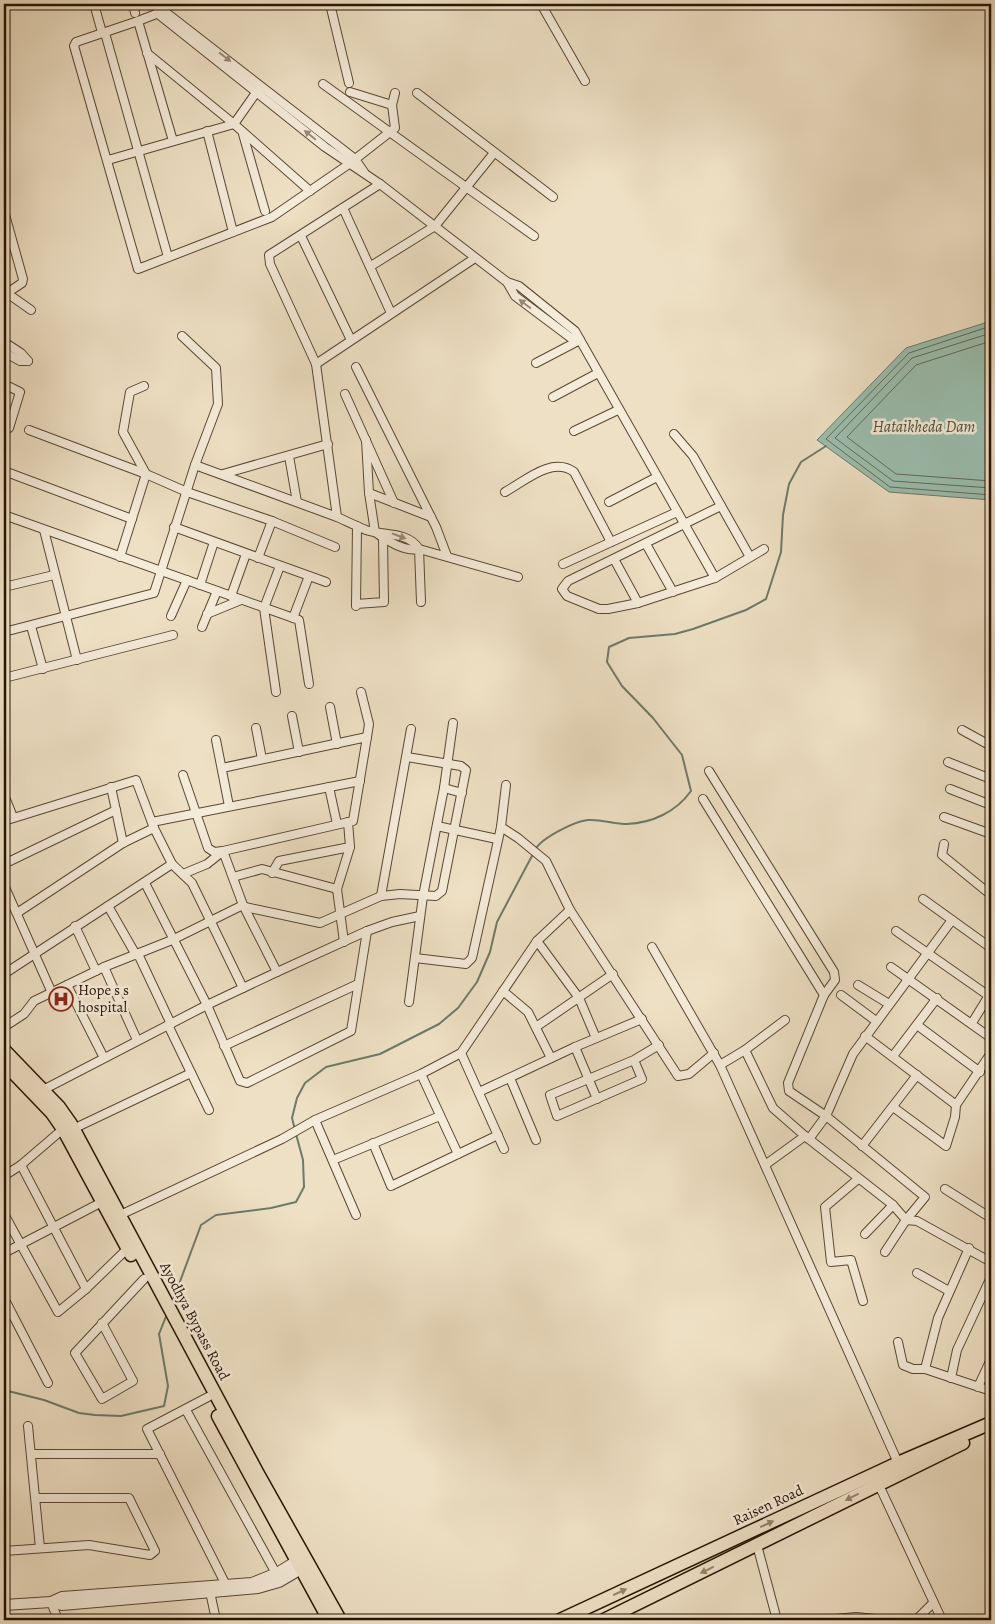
<svg xmlns="http://www.w3.org/2000/svg" width="995" height="1624" viewBox="0 0 995 1624" font-family="Alegreya,serif">
	<rect width="100%" height="100%" fill="#eee0c4"/>
	<filter id="stains"><feTurbulence type="fractalNoise" baseFrequency=".004" numOctaves="4"/><feColorMatrix values="0 0 0 0 .2 0 0 0 0 .09 0 0 0 0 .02 0 0 0 .5 -.17"/></filter>
	<radialGradient id="worn" r=".72"><stop offset=".6" stop-color="#630" stop-opacity="0"/><stop offset="1" stop-color="#630" stop-opacity=".3"/></radialGradient>
	<polygon fill="#9bbeae" stroke="#6d7a6a" points="991,321 991,500 889,492 817,440 906,348"/>
	<g fill="none" stroke-linecap="round" stroke-linejoin="round">
		<g stroke="#616958" stroke-width="1">
			<polyline points="991,326 909,353 826,439 890,487 991,495"/>
			<polyline points="991,333 912,358 835,438 893,481 991,488"/>
			<polyline points="991,341 916,365 847,437 896,474 991,481"/>
		</g>
		<g stroke="#6d7a6a" stroke-width="2">
			<path d="M 535,850 C 541,838 575,821 588,820 C 601,819 614,824 627,824 C 652,823 676,812 691,791 L 682,755 L 653,718 L 622,686 L 607,662 L 609,647 L 629,638 L 675,634 L 693,629 L 746,610 L 766,599 L 781,552 L 783,515 L 789,484 L 801,462 L 826,446"/>
			<polyline points="295,1130 292,1118 297,1098 305,1083 326,1067 380,1054 439,1024 458,1008 477,982 490,952 497,922 533,854"/>
			<polyline points="172,1303 201,1225 216,1215 271,1208 296,1202 304,1187 303,1160 296,1134"/>
			<polyline points="4,1390 44,1400 79,1413 95,1415 121,1416 164,1406 168,1386 159,1334 167,1314"/>
		</g>
		<g stroke="#594733" stroke-width="10">
			<g id="minor">
				<polyline points="94,4 101,29"/>
				<polyline points="133,4 135,13"/>
				<polyline points="330,4 349,83"/>
				<polyline points="541,4 585,81"/>
				<polyline points="157,13 325,147 380,184 507,282 519,286 575,331 715,578 764,549"/>
				<polyline points="138,21 76,42 74,46 138,269 272,217 349,164 395,128 392,105 395,93"/>
				<polyline points="105,33 168,257"/>
				<polyline points="147,53 234,124 310,191"/>
				<polyline points="323,84 534,236"/>
				<polyline points="350,92 392,105"/>
				<polyline points="417,93 553,197"/>
				<polyline points="207,131 233,232"/>
				<polyline points="243,134 265,211"/>
				<polyline points="173,141 138,21 164,11 355,159 364,172"/>
				<polyline points="108,160 234,124 258,90"/>
				<polyline points="343,208 391,313"/>
				<polyline points="4,211 23,279 22,283 4,295"/>
				<polyline points="301,236 351,340"/>
				<polyline points="371,266 435,226 494,153"/>
				<polyline points="507,282 515,296 571,338 577,337"/>
				<polyline points="4,291 31,310"/>
				<polyline points="4,342 21,353 28,361"/>
				<polyline points="4,352 20,361 28,361"/>
				<polyline points="536,363 580,340"/>
				<polyline points="316,364 475,258"/>
				<polyline points="356,367 436,527 447,556"/>
				<polyline points="4,384 20,392 9,428"/>
				<polyline points="345,394 394,503"/>
				<polyline points="553,397 598,373"/>
				<polyline points="29,430 146,474 187,492 272,521 335,547"/>
				<polyline points="574,431 618,410"/>
				<polyline points="674,434 693,456 750,557"/>
				<path d="M 366,440 L 369,493 L 375,532 C 385,540 405,552 419,549 L 518,577"/>
				<polyline points="289,456 297,502"/>
				<polyline points="195,465 337,517 316,364 270,264 269,255 380,184"/>
				<polyline points="4,471 132,519"/>
				<polyline points="223,474 328,444"/>
				<path d="M 505,492 C 525,481 552,456 574,472 L 611,542"/>
				<polyline points="369,493 431,517"/>
				<polyline points="609,502 657,477"/>
				<polyline points="4,515 299,620 309,684"/>
				<path d="M 337,517 C 346,521 356,526 366,530 C 383,536 408,531 419,549 L 421,602"/>
				<polyline points="174,527 326,582"/>
				<polyline points="44,530 77,660"/>
				<polyline points="646,544 673,592"/>
				<polyline points="120,557 146,474 123,432 130,392 144,386"/>
				<polyline points="258,558 272,521"/>
				<polyline points="614,559 638,603"/>
				<polyline points="563,564 677,512"/>
				<polyline points="715,578 638,603 608,609 599,609 567,596 562,589 568,581 721,506"/>
				<polyline points="200,585 214,542"/>
				<polyline points="4,587 54,575"/>
				<polyline points="231,596 246,554"/>
				<polyline points="356,604 384,602 383,539"/>
				<polyline points="356,606 357,526"/>
				<polyline points="207,614 241,600"/>
				<polyline points="171,616 187,580"/>
				<polyline points="293,618 309,576"/>
				<polyline points="31,626 43,669"/>
				<polyline points="202,627 217,591"/>
				<polyline points="4,632 154,593 195,465 218,404 216,368 182,336"/>
				<polyline points="4,678 173,635"/>
				<polyline points="276,692 264,608 280,566"/>
				<polyline points="361,692 369,724 367,737"/>
				<polyline points="330,707 337,744"/>
				<polyline points="292,716 299,752"/>
				<polyline points="256,728 262,759"/>
				<polyline points="962,730 991,746"/>
				<polyline points="216,740 229,806"/>
				<polyline points="948,762 991,779"/>
				<polyline points="222,768 367,737 353,821 223,851 243,905 277,972"/>
				<polyline points="709,771 834,972 835,980 824,995 788,1083 789,1091 826,1116 925,1197 906,1220 885,1252"/>
				<polyline points="183,775 208,848 214,852 223,851"/>
				<polyline points="111,787 123,843"/>
				<polyline points="329,787 337,824"/>
				<polyline points="444,788 462,793"/>
				<polyline points="950,789 991,805"/>
				<polyline points="4,795 13,817"/>
				<polyline points="703,799 824,995"/>
				<polyline points="944,817 991,834"/>
				<polyline points="4,821 136,780 154,828 172,864 4,974"/>
				<polyline points="152,822 360,781"/>
				<polyline points="437,826 497,839"/>
				<polyline points="501,827 518,838 546,861 570,910 678,1076 689,1074 714,1053"/>
				<polyline points="944,844 942,855 991,895"/>
				<polyline points="4,864 116,810"/>
				<polyline points="172,864 192,883 243,988"/>
				<polyline points="272,873 279,861 350,847"/>
				<polyline points="183,874 207,864 222,852"/>
				<polyline points="233,877 262,869 337,889"/>
				<polyline points="145,883 207,1005 240,1081 247,1083 351,1031 367,931"/>
				<polyline points="4,885 52,993"/>
				<polyline points="381,896 411,729"/>
				<polyline points="923,899 991,948"/>
				<polyline points="108,906 136,955"/>
				<polyline points="245,907 320,923 381,896 400,894 436,896 442,891 466,770 461,766 407,757"/>
				<polyline points="17,913 123,843 154,828"/>
				<polyline points="75,926 96,971"/>
				<polyline points="896,931 989,996"/>
				<polyline points="537,941 579,998 596,1038"/>
				<polyline points="344,942 337,889 350,847 348,822"/>
				<polyline points="652,947 720,1065 899,1465"/>
				<polyline points="138,954 171,1024"/>
				<polyline points="415,958 466,964 472,958 501,827 506,785"/>
				<polyline points="104,967 137,1040"/>
				<polyline points="891,967 991,1038"/>
				<polyline points="67,985 104,1058"/>
				<polyline points="858,985 889,1004"/>
				<polyline points="503,991 528,1012 551,1058"/>
				<polyline points="841,995 876,1021"/>
				<polyline points="409,1002 423,896 444,788 453,723"/>
				<polyline points="972,1023 991,992"/>
				<polyline points="168,1025 209,1110"/>
				<polyline points="917,1025 980,1072"/>
				<polyline points="4,1027 24,1014 34,1001 104,967 172,940 243,905"/>
				<polyline points="536,1027 613,974"/>
				<polyline points="865,1036 956,1105 991,1053"/>
				<polyline points="224,1046 358,984"/>
				<polyline points="575,1047 597,1099"/>
				<polyline points="745,1050 773,1108 805,1136 893,1205 906,1220 917,1221 991,1262"/>
				<polyline points="461,1053 504,1149"/>
				<polyline points="893,1056 937,998"/>
				<polyline points="634,1060 642,1079 557,1116 550,1095 634,1060 659,1045"/>
				<polyline points="720,1065 745,1050 785,1020"/>
				<polyline points="421,1074 458,1154"/>
				<polyline points="510,1078 536,1140"/>
				<polyline points="41,1091 207,1005 277,972 367,931 392,922 420,916"/>
				<polyline points="479,1092 575,1047 642,1019"/>
				<polyline points="893,1107 946,1146 955,1117 956,1105"/>
				<polyline points="315,1120 356,1215"/>
				<polyline points="73,1129 191,1073"/>
				<polyline points="809,1139 826,1116 853,1054 952,920"/>
				<polyline points="373,1143 391,1186 498,1135"/>
				<polyline points="862,1146 917,1075"/>
				<polyline points="333,1160 440,1116"/>
				<polyline points="21,1165 86,1289"/>
				<polyline points="765,1165 805,1136"/>
				<polyline points="4,1176 21,1165 63,1129"/>
				<polyline points="858,1179 825,1207 831,1262 851,1260 863,1301"/>
				<polyline points="945,1189 991,1218"/>
				<polyline points="4,1214 58,1312 86,1289 128,1248"/>
				<polyline points="118,1216 282,1139 315,1120 421,1074 461,1053 537,941 570,910"/>
				<polyline points="865,1234 893,1205"/>
				<polyline points="4,1253 104,1201"/>
				<polyline points="917,1273 949,1291"/>
				<polyline points="4,1298 48,1383"/>
				<polyline points="102,1323 133,1381 102,1399 75,1353 144,1279"/>
				<polyline points="898,1342 903,1365 913,1369 925,1369 991,1391"/>
				<polyline points="925,1369 938,1318 969,1248"/>
				<polyline points="951,1378 957,1350 991,1277"/>
				<polyline points="978,1387 991,1359"/>
				<polyline points="208,1397 147,1429 228,1589"/>
				<polyline points="186,1410 278,1577"/>
				<polyline points="28,1426 40,1548"/>
				<polyline points="31,1454 160,1454"/>
				<polyline points="878,1483 942,1620"/>
				<polyline points="757,1545 777,1620"/>
				<polyline points="4,1551 89,1545 150,1555 155,1551 129,1498 36,1498"/>
				<polyline points="209,1587 216,1620"/>
				<polyline points="51,1602 58,1620"/>
				<polyline points="825,1620 856,1617 885,1620"/>
				<polyline points="916,1620 933,1603"/>
			</g>
		</g>
		<g stroke="#594733" stroke-width="12">
			<g id="tertiary">
				<polyline points="51,1602 62,1605 258,1588 279,1582 306,1566"/>
				<polyline points="4,1605 51,1602 62,1597 252,1583 277,1573 303,1557"/>
			</g>
		</g>
		<g stroke="#271403" stroke-width="15">
			<g id="primary">
				<polyline points="4,1050 59,1107 71,1124 257,1472 340,1620"/>
				<polyline points="4,1063 52,1113 63,1129 131,1255"/>
				<polyline points="218,1416 329,1620"/>
				<polyline points="560,1620 898,1463 991,1423"/>
				<polyline points="604,1620 963,1443"/>
			</g>
		</g>
		<use href="#minor" stroke="#f4ebd9" stroke-width="8"/>
		<use href="#tertiary" stroke="#f4ebd9" stroke-width="10"/>
		<use href="#primary" stroke="#eee0c4" stroke-width="12"/>
	</g>
	<defs><path id="oneway-solid" d="M-6-.8H1V-3.2L6.5 0L1 3.2V.8H-6Z" transform="scale(1.25)"/></defs>
	<g fill="#988a79">
		<use href="#oneway-solid" transform="translate(225 57) rotate(38)"/>
		<use href="#oneway-solid" transform="translate(310 135) rotate(-141)"/>
		<use href="#oneway-solid" transform="translate(525 304) rotate(-143)"/>
		<use href="#oneway-solid" transform="translate(399 536) rotate(21)"/>
	</g>
	<g fill="#94846d">
		<use href="#oneway-solid" transform="translate(852 1497) rotate(153)"/>
		<use href="#oneway-solid" transform="translate(767 1524) rotate(-25)"/>
		<use href="#oneway-solid" transform="translate(707 1570) rotate(154)"/>
		<use href="#oneway-solid" transform="translate(620 1592) rotate(-25)"/>
	</g>
	<defs>
		<g id="hospital-ring" transform="scale(1.25)"><circle r="9.5" fill="#f4ebd9" stroke="#8f2418" stroke-width="1.5"/><path d="M-5-5h3v3.5h4V-5h3V5h-3V1.5h-4V5h-3Z" fill="#8f2418"/></g>
	</defs>
	<g fill-rule="evenodd">
		<use href="#hospital-ring" x="61" y="999"/>
	</g>
	<g text-anchor="middle" stroke-width="5" stroke-linejoin="round" paint-order="stroke">
		<g font-size="15" fill="#271403" stroke="#f4ebd9" text-anchor="start">
			<text x="78" y="995">Hope s s<tspan x="78" dy="17">hospital</tspan></text>
		</g>
		<g font-size="15" fill="#271403" stroke="#f4ebd9">
			<text transform="translate(195 1321) rotate(62)" y="5">Ayodhya Bypass Road</text>
			<text transform="translate(768 1505) rotate(-25)" y="5">Raisen Road</text>
		</g>
		<g font-size="16" font-style="italic" fill="#50503f" stroke="#f4ebd9">
			<text x="924" y="432">Hataikheda Dam</text>
		</g>
	</g>
	<rect width="995" height="1624" fill="none" stroke="#eee0c4" stroke-width="20"/>
	<rect x="5" y="5" width="985" height="1614" fill="none" stroke="#271403" stroke-width="2.5"/>
	<rect x="10" y="10" width="975" height="1604" fill="none" stroke="#271403"/>
	<rect width="100%" height="100%" filter="url(#stains)"/>
	<rect width="100%" height="100%" fill="url(#worn)"/>
</svg>
